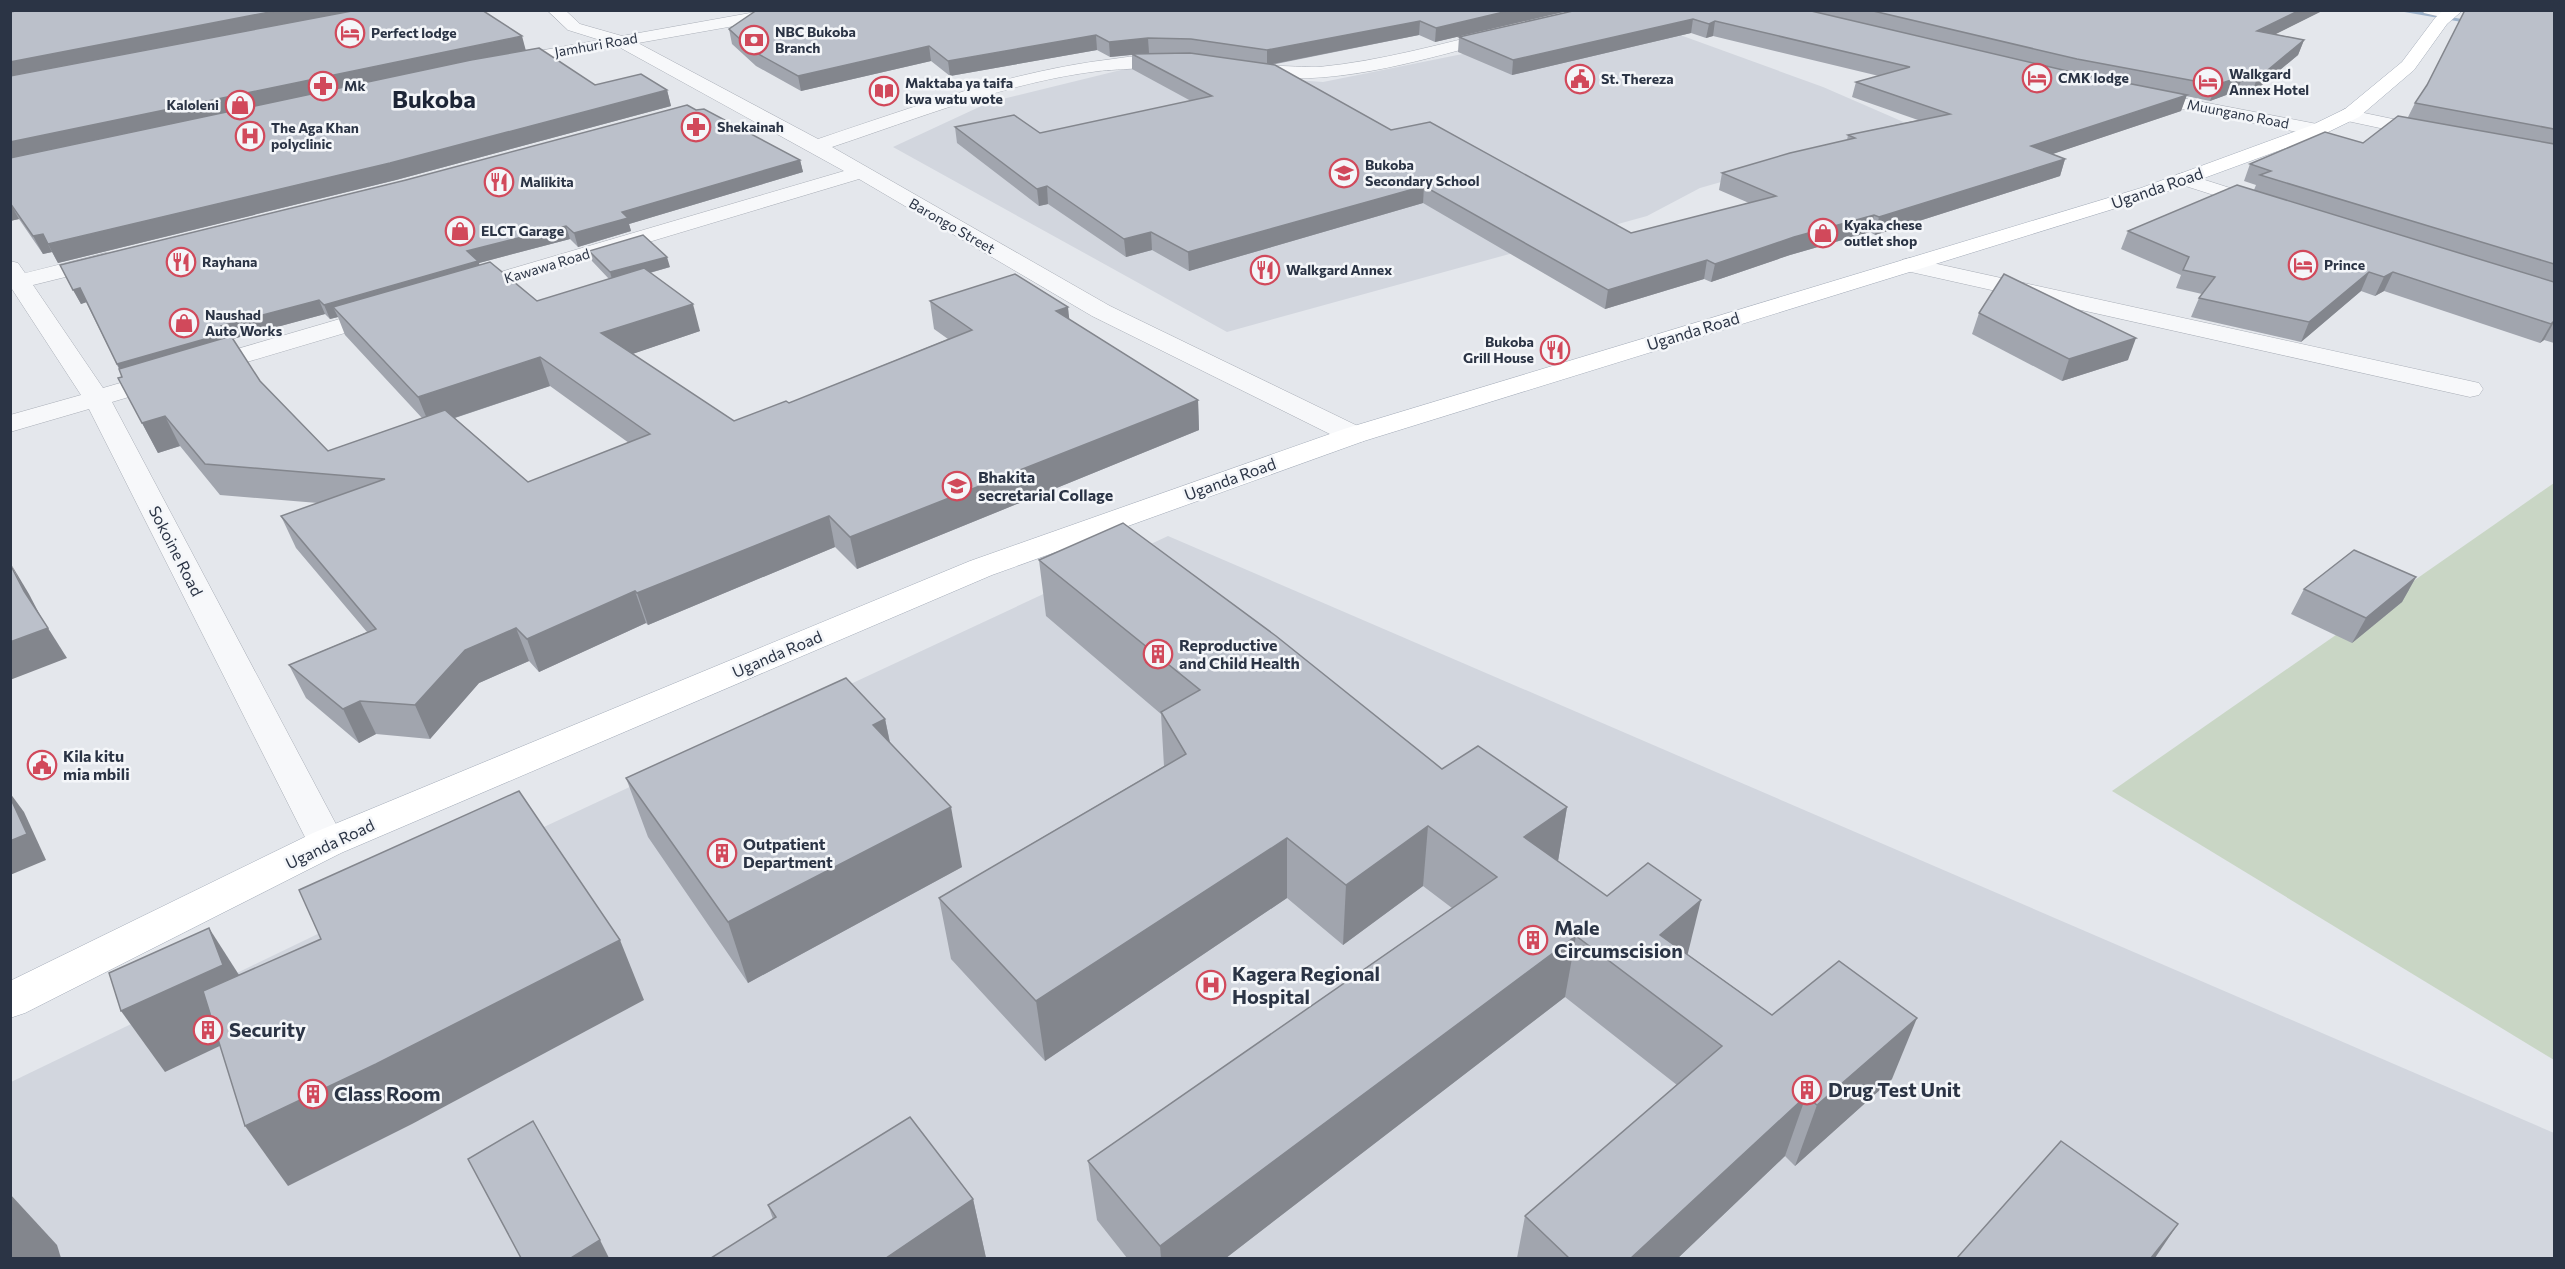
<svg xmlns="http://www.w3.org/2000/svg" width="2565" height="1269" viewBox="0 0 2565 1269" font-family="Commissioner,sans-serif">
	<rect width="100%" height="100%" fill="#e4e7ec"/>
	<g fill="#d2d6de">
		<polygon points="1636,19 1823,87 1915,127 1700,188 1647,216 1227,332 893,147 990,102 1129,68 1323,82"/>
		<polygon points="1168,536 2554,1133 2554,1258 11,1258 11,1082 413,888"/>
	</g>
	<polygon fill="#c9d6c5" points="2554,483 2554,1060 2112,791"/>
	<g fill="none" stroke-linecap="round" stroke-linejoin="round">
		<polygon fill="#9fb4cc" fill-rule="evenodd" points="2393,10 2413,10 2483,23 2479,25"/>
		<g stroke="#a9aeb7" stroke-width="1">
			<g id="minor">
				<path d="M 547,10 L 565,10 L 580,24 L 622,36 L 767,10 L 804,10 L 796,15 L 638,43 L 818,139 C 914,107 1011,71 1113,59 C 1134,56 1160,52 1181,57 L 1184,61 C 1178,68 1113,69 1099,71 C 1008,82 919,118 832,147 L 1110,306 L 1364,429 L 1368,435 L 1364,441 L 1354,443 L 1344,441 L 1092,316 L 859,179 L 472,295 L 456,295 L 452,290 L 456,285 L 844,171 L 619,47 L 505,67 L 499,66 L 496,62 L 499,58 L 600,40 L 568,30 Z"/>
				<polygon points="2422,10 2455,10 2458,14 2450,19 2424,13"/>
				<path d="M 1500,30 L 1506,32 L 1508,35 L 1506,38 C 1427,58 1346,85 1264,77 C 1255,76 1244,77 1238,70 C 1244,62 1305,68 1319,67 C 1381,61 1440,44 1500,30 Z"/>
				<polygon points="2140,90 2317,124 2327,130 2317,136 2134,99 2131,95"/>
				<polygon points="2345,109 2431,127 2441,133 2431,139 2338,119 2336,115"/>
				<polygon points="2183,173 2271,201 2275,205 2271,209 2264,211 2176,183 2173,179 2176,175"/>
				<polygon points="106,253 114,255 117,260 114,265 33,285 103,388 374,309 383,307 392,309 395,314 392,319 112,402 346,843 341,853 327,857 313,853 308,843 89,409 10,432 10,415 81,395 10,286 10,261 18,263 25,273"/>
				<polygon points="1910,258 2470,381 2479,383 2483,389 2479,395 2470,397 1902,270 1899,265 1902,260"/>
			</g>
		</g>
		<g stroke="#a3abb8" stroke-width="1">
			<polygon id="major" points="2444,10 2463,10 2447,24 2414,70 2359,117 2324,134 2155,196 1364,441 992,575 341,853 25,1013 10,1018 10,981 313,833 970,561 1344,429 2141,188 2310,126 2345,109 2402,62 2435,18"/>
		</g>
		<use href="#minor" fill="#f7f8fa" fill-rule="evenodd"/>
		<use href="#major" fill="#fff" fill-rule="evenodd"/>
	</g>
	<g fill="#a1a5ae" fill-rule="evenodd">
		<polygon points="10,10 526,50 595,85 667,90 671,106 396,180 58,263 52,252 43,254 19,219 10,221"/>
		<path d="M 1572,10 L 1435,42 L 1419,35 L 1271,65 L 1391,130 L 1631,233 L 1749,203 L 1719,190 L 1722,173 L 1847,140 L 1848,135 L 1918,120 L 1852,97 L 1856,82 L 1879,76 L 1713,36 L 1706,38 L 1691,33 L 1512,75 L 1458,52 L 1459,37 L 1577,10 L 2324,10 L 2275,34 L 2304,40 L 2298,55 L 2251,94 L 2237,91 L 2210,101 L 2186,96 L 2181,111 L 2052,154 L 2065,159 L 2060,176 L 1875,235 L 1870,232 L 1790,255 L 1711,282 L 1704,279 L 1605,309 L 1423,203 L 1189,271 L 1152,250 L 1126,257 L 1048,204 L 1039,206 L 957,143 L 955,127 L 1040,133 L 1191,101 L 1132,69 L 1132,55 L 1110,57 L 1097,50 L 950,76 L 931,61 L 801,91 L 756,66 L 732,44 L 729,29 ZM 1149,53 L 1179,53 L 1137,54 Z"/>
		<polygon points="2554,10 2554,343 2544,340 2540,343 2384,291 2375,296 2361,291 2301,342 2191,317 2199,298 2202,294 2176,288 2181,275 2121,249 2128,231 2254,190 2256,185 2244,181 2250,164 2363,143 2408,117 2415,103 2427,85"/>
		<path d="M 696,110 L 800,160 L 803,172 L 629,224 L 631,231 L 578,247 L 570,239 L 479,263 L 479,265 L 537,301 L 609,279 L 592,261 L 589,251 L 670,267 L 650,273 L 700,331 L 632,354 L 734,421 L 789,403 L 948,339 L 934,329 L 930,301 L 1069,319 L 1198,400 L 1199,430 L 857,569 L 835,547 L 648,625 L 646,623 L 539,672 L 529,661 L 479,683 L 430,739 L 376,734 L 359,743 L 306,698 L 289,665 L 367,632 L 296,548 L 281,516 L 318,503 L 220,495 L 180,446 L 158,453 L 118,378 L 122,377 L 119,369 L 86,302 L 81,304 L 60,265 ZM 325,314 L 330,319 L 338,317 L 345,335 L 422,418 L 328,451 L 260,381 L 232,339 ZM 550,386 L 629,443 L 528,482 L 455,418 Z"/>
		<polygon points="1979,313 2128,360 2062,381 1972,334"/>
		<polygon points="1039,560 1442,769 1567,807 1558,861 1772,1015 1892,1079 1795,1166 1785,1156 1678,1258 1517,1258 1525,1216 1677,1085 1565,997 1226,1258 1127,1258 1097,1220 1088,1161 1452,908 1423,886 1343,945 1287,898 1045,1061 951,959 939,898 1164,766 1161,714 1046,616"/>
		<polygon points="2416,577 2402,602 2352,643 2291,614 2304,589"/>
		<polygon points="885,719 890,742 962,867 748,983 648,837 626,778"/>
		<polygon points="973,1199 986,1258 711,1258 773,1219 768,1205"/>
	</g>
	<g fill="#83868d">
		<polygon points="280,10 360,10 10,79 10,62"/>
		<polygon points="1512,10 1572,10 1435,42 1436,28"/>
		<polygon points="2300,10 2324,10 2252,46 2257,31"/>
		<polygon points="1693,19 1691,33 1512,75 1513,60"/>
		<polygon points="1420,21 1419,35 1267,65 1267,50"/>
		<polygon points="1715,21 1713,36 1706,38 1709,24"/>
		<polygon points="1096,35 1097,50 950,76 948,61"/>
		<polygon points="522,36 526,51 10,161 10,142"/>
		<polygon points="1148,38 1149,53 1110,57 1109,42"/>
		<polygon points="2304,40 2298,55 2251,94 2257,79"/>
		<polygon points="929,46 931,61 801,91 798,76"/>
		<polygon points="2243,76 2237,91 2210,101 2216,85"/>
		<polygon points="667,90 671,106 396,180 58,263 48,244"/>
		<polygon points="2187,95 2181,111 2026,163 2031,146"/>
		<polygon points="2065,159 2060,176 1875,235 1879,217"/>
		<polygon points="800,160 803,172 629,224 631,231 578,247 574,233 622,212"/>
		<polygon points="1047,186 1048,204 1039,206 1037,189"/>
		<polygon points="1424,186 1423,203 1189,271 1188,252"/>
		<polygon points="10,203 19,219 10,221"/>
		<polygon points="1874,215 1870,232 1790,255 1711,282 1715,264 1794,237"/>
		<polygon points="566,226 570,239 479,263 483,275 333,307 338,317 330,319 324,305 467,251"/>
		<polygon points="1151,232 1152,250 1126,257 1124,239"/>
		<polygon points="43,234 52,252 43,254 33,236"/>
		<polygon points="667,257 670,267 613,283 610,272"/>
		<polygon points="1707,260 1704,279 1605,309 1608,290"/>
		<polygon points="2369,272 2361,291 2301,342 2309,322"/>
		<polygon points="2393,272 2384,291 2375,296 2384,277"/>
		<polygon points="80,288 87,302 81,304 73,290"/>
		<polygon points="319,300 325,314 229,340 125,379 117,364 221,326"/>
		<polygon points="693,304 700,331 609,362 601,333"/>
		<polygon points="1068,307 1071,335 1056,311"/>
		<polygon points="2554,322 2544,340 2540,343 2551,324"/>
		<polygon points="2136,338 2128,360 2062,381 2069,359"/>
		<polygon points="540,357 550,386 430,426 418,397"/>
		<polygon points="1198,400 1199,430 857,569 850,537"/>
		<polygon points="165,416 180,446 158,453 142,423"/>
		<polygon points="829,516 835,547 648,625 637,593"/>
		<polygon points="11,564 29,594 43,621 24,591"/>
		<polygon points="2416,577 2402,602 2352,643 2366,618"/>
		<polygon points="635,591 646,623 539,672 527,639"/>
		<polygon points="48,628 67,658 10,680 10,642"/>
		<polygon points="516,628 529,661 479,683 430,739 415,705 465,650"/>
		<polygon points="360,701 376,734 359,743 343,709"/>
		<polygon points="885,719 897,778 873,725"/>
		<polygon points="10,793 24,812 46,860 10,875"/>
		<polygon points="951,807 962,867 748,983 728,922"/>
		<polygon points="1567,807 1557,867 1524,837"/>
		<polygon points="1428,826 1423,886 1343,945 1346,885"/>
		<polygon points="1287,838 1287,898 1045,1061 1036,1001"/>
		<polygon points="1701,900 1686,961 1660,935"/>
		<polygon points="209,928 248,989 262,1026 165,1072 121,1011"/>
		<polygon points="1576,936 1565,997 1226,1258 1161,1258 1160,1246"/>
		<polygon points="620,940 644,1000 412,1124 288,1186 245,1126"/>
		<polygon points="1917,1018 1892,1079 1795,1166 1817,1105"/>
		<polygon points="1806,1096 1785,1156 1678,1258 1631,1258"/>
		<polygon points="10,1194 57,1245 61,1258 10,1258"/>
		<polygon points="973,1199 986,1258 886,1258"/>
		<polygon points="2178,1224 2155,1258 2151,1258"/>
		<polygon points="600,1240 609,1258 571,1258"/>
	</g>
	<g fill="#bbc0ca" stroke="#83868d" stroke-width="1.5">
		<polygon points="22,10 280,10 10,62 10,12"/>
		<polygon points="357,10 482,10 522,36 10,142 10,76"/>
		<polygon points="757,10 1512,10 1436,28 1420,21 1267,50 1191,39 1148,38 1109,42 1096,35 948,61 929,46 798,76 753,51 729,29"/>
		<polygon points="1577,10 1807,10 2076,73 2187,95 2031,146 2065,159 1879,217 1874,215 1794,237 1715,264 1707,260 1608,290 1424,186 1188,252 1151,232 1124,239 1047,186 1037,189 955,127 1014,115 1040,133 1212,96 1132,54 1190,53 1275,65 1391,130 1430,122 1631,233 1776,196 1722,173 1790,153 1855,138 1848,135 1950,114 1856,82 1910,67 1715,21 1709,24 1693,19 1513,60 1459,37"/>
		<polygon points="1869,10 2300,10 2257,31 2304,40 2257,79 2243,76 2216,85 2077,59"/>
		<polygon points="2465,10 2554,10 2554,129 2415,103 2427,85"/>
		<polygon points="539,48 595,85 641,74 667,90 390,163 48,244 43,234 33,236 10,203 10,158 471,60"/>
		<polygon points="687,105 696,110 704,109 800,160 622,212 628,218 574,233 566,226 467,251 478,261 324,305 319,300 221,326 226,333 117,364 80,288 73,290 60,265 406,180"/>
		<polygon points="2398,116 2554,144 2554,264 2260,175 2271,171 2250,164 2325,132 2363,143"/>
		<polygon points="2237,185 2554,282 2554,321 2551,324 2393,272 2384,277 2369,272 2309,322 2199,298 2215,277 2183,270 2189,257 2128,231"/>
		<polygon points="643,235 667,257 610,272 589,251"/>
		<polygon points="490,262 537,301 644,268 693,304 601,333 734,421 786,401 789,403 972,330 930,301 1015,274 1068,307 1056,311 1198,400 850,537 829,516 637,593 635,591 527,639 516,628 465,650 415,705 360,701 343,709 289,665 376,629 281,516 385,479 205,464 165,416 142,423 118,378 122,377 119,369 231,336 260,381 328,451 445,410 528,482 650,434 540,357 418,397 333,307"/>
		<polygon points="2004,274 2136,338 2069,359 1979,313"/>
		<polygon points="1123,523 1276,636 1442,769 1478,746 1567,807 1524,837 1607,896 1648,863 1701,900 1660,935 1772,1015 1839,961 1917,1018 1817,1105 1806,1096 1631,1258 1569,1258 1525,1216 1722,1046 1576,936 1160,1246 1088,1161 1497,877 1428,826 1346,885 1287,838 1036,1001 939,898 1186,754 1161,712 1200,690 1039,560"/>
		<polygon points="2354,550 2416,577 2366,618 2304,589"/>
		<polygon points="10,564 24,591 48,628 10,642"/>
		<polygon points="846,678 885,719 873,725 951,807 728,922 626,778"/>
		<polygon points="519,791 620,940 376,1064 245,1126 203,991 321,939 299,890"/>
		<polygon points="10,797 27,834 10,841"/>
		<polygon points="209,928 223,965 121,1011 109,973"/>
		<polygon points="910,1117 973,1199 886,1258 711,1258 776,1217 768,1205"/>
		<polygon points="533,1121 600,1240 571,1258 521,1258 468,1159"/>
		<polygon points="2061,1141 2178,1224 2151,1258 1957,1258"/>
		<polygon points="10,1215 13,1224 10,1225"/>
	</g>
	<defs>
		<g id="hotel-ring" transform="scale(1.5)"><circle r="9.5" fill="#f4f6f9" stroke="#d1495b" stroke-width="1.5"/><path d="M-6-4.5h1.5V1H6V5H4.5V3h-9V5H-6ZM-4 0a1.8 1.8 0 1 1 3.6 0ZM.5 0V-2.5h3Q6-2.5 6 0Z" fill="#d1495b"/></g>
		<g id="bank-ring" transform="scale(1.5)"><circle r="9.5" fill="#f4f6f9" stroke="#d1495b" stroke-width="1.5"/><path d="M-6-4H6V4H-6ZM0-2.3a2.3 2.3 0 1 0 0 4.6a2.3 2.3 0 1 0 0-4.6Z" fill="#d1495b"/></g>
		<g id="civic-ring" transform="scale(1.5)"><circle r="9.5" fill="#f4f6f9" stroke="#d1495b" stroke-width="1.5"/><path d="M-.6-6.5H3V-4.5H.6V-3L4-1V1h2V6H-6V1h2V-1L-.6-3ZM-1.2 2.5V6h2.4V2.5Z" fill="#d1495b"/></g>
		<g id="pharmacy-ring" transform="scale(1.5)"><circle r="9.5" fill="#f4f6f9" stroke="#d1495b" stroke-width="1.5"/><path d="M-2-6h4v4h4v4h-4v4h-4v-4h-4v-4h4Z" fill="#d1495b"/></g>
		<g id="library-ring" transform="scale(1.5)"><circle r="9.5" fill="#f4f6f9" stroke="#d1495b" stroke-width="1.5"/><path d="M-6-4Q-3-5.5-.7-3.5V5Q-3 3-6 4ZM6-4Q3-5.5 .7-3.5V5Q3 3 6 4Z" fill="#d1495b"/></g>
		<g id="shop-ring" transform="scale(1.5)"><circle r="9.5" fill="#f4f6f9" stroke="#d1495b" stroke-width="1.5"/><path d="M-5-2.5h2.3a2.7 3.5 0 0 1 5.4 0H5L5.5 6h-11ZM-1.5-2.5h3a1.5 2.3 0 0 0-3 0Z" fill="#d1495b"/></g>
		<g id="hospital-ring" transform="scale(1.5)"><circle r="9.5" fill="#f4f6f9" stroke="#d1495b" stroke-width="1.5"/><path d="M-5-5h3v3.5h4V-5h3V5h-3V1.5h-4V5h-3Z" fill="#d1495b"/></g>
		<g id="school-ring" transform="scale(1.5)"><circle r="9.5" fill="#f4f6f9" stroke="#d1495b" stroke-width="1.5"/><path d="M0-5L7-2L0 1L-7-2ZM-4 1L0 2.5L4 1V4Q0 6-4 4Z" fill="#d1495b"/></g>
		<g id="restaurant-ring" transform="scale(1.5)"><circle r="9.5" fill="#f4f6f9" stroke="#d1495b" stroke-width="1.5"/><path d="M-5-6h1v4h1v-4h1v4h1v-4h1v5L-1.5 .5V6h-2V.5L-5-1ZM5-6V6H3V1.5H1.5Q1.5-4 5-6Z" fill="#d1495b"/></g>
		<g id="building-ring" transform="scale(1.5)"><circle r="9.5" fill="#f4f6f9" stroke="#d1495b" stroke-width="1.5"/><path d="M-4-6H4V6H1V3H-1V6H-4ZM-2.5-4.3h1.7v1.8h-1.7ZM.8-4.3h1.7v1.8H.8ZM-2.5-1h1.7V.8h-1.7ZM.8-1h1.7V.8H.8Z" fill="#d1495b"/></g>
	</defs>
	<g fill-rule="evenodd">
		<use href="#hotel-ring" x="350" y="33"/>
		<use href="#bank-ring" x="754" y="40"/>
		<use href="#hotel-ring" x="2037" y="78"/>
		<use href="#civic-ring" x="1580" y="79"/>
		<use href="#hotel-ring" x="2208" y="82"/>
		<use href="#pharmacy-ring" x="323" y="86"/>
		<use href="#library-ring" x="884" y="91"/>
		<use href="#shop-ring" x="240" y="105"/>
		<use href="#pharmacy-ring" x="696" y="127"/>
		<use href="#hospital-ring" x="250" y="136"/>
		<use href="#school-ring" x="1344" y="173"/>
		<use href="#restaurant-ring" x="499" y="182"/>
		<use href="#shop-ring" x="460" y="231"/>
		<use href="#shop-ring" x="1823" y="233"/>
		<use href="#restaurant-ring" x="181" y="262"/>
		<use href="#hotel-ring" x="2303" y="265"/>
		<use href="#restaurant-ring" x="1265" y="270"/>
		<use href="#shop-ring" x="184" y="323"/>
		<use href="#restaurant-ring" x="1555" y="350"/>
		<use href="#school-ring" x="957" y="486"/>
		<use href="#building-ring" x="1158" y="654"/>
		<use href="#civic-ring" x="42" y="765"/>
		<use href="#building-ring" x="722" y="853"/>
		<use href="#building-ring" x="1533" y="940"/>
		<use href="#hospital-ring" x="1211" y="985"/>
		<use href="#building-ring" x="208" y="1030"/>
		<use href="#building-ring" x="1807" y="1090"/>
		<use href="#building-ring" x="313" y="1094"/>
	</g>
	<g text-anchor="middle" stroke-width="5" stroke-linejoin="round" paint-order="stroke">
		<g font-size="14" font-weight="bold" fill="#2b3445" stroke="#f4f6f9" text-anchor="start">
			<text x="775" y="37">NBC Bukoba<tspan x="775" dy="16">Branch</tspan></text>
			<text x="371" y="38">Perfect lodge</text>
			<text x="2229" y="79">Walkgard<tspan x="2229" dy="16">Annex Hotel</tspan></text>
			<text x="2058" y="83">CMK lodge</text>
			<text x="1601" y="84">St. Thereza</text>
			<text x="905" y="88">Maktaba ya taifa<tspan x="905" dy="16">kwa watu wote</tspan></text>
			<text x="344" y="91">Mk</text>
			<text x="219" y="110" text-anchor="end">Kaloleni</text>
			<text x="717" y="132">Shekainah</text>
			<text x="271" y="133">The Aga Khan<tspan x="271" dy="16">polyclinic</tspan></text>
			<text x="1365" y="170">Bukoba<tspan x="1365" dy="16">Secondary School</tspan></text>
			<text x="520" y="187">Malikita</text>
			<text x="1844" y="230">Kyaka chese<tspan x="1844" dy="16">outlet shop</tspan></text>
			<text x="481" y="236">ELCT Garage</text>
			<text x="202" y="267">Rayhana</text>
			<text x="2324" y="270">Prince</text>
			<text x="1286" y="275">Walkgard Annex</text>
			<text x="205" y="320">Naushad<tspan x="205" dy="16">Auto Works</tspan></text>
			<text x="1534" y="347" text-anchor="end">Bukoba<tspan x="1534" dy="16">Grill House</tspan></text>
		</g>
		<g font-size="14" fill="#2b3445" stroke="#f4f6f9">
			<text transform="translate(596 45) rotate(-10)" y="5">Jamhuri Road</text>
			<text transform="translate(2238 114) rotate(11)" y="5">Muungano Road</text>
			<text transform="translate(952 226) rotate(30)" y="5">Barongo Street</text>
			<text transform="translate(547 266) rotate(-17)" y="5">Kawawa Road</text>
		</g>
		<g font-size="16" fill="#2b3445" stroke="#f4f6f9">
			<text transform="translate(2157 188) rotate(-19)" y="6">Uganda Road</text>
			<text transform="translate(1693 331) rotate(-17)" y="6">Uganda Road</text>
			<text transform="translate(1230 479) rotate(-20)" y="6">Uganda Road</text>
			<text transform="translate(176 551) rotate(63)" y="6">Sokoine Road</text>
			<text transform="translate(777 654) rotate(-23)" y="6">Uganda Road</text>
			<text transform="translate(330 844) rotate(-25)" y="6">Uganda Road</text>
		</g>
		<g font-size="16" font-weight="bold" fill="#2b3445" stroke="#f4f6f9" text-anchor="start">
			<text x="978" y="483">Bhakita<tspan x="978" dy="18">secretarial Collage</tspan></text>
			<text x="1179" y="651">Reproductive<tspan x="1179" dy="18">and Child Health</tspan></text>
			<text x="63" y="762">Kila kitu<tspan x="63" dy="18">mia mbili</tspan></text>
			<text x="743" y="850">Outpatient<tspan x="743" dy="18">Department</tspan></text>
		</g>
		<g font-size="20" font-weight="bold" fill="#2b3445" stroke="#f4f6f9" text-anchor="start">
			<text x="1554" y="935">Male<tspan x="1554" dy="23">Circumscision</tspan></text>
			<text x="1232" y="981">Kagera Regional<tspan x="1232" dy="23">Hospital</tspan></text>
			<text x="229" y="1037">Security</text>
			<text x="1828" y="1097">Drug Test Unit</text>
			<text x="334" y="1101">Class Room</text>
		</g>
		<g font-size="24" font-weight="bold" fill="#1d2536" stroke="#f4f6f9">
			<text x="434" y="108">Bukoba</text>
		</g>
	</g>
	<rect width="2565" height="1269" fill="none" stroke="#2b3445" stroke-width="24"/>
</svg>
